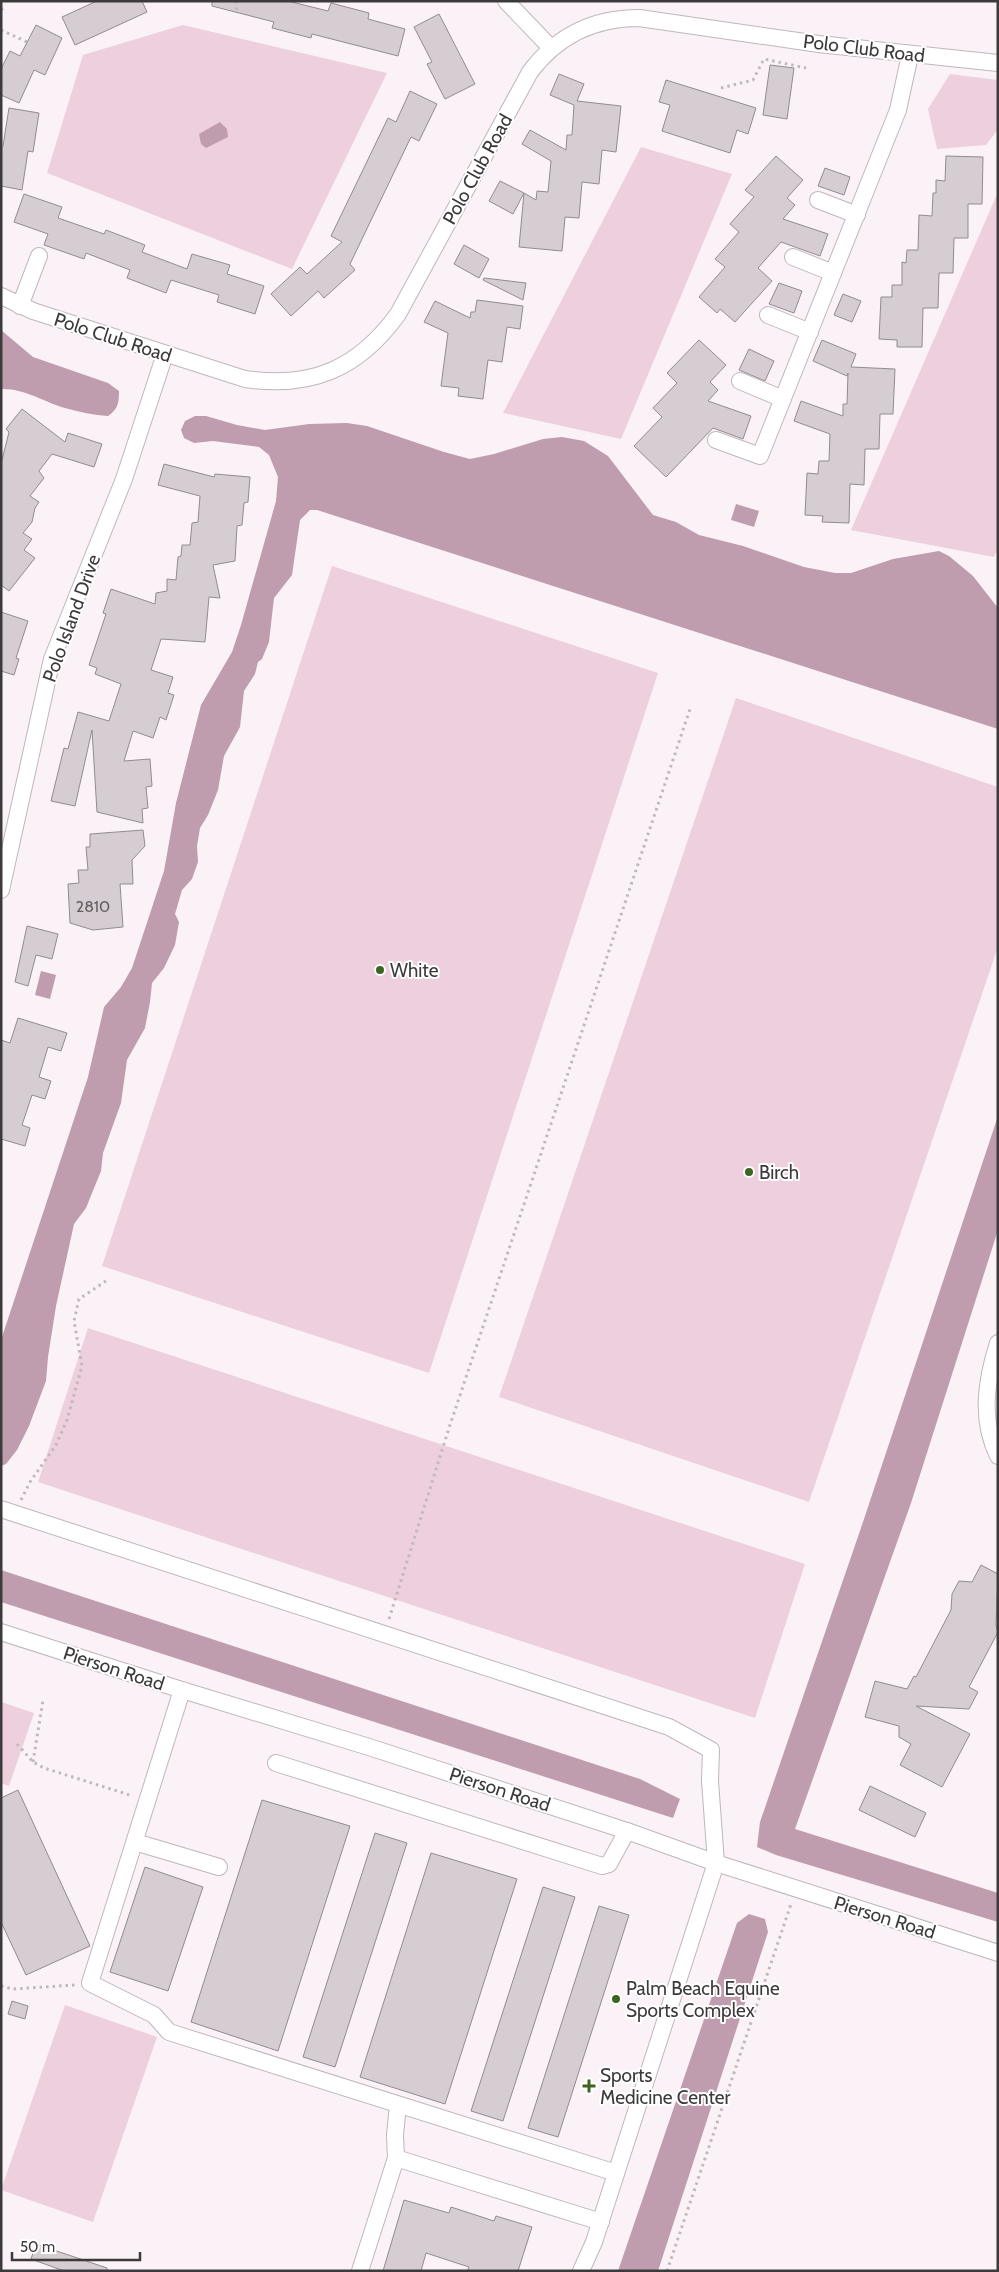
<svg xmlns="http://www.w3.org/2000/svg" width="999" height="2272" viewBox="0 0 999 2272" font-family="Cabin,sans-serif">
	<rect width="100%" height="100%" fill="#faf2f6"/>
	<g fill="#edcfde">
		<polygon points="183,25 387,73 292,269 47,173 83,55"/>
		<polygon points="950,74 998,80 998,129 986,145 937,149 928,109"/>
		<polygon points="641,147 732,174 621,439 503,413"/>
		<polygon points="998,192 998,547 994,557 851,530"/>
		<polygon points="332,566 658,673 429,1373 102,1266"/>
		<polygon points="736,698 998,787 998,947 809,1502 499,1397"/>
		<polygon points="88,1328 805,1564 755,1718 38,1482"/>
		<polygon points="1,1702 34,1713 9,1786 1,1783"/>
		<polygon points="65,2005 157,2037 93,2222 1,2190"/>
	</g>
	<g fill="#bf9cae">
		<polygon points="220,122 227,129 228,137 206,148 201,144 199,134"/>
		<path d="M 1,330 L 33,357 L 108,383 L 119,391 C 119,403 118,409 108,416 C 94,415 79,412 65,408 C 44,402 24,388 1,389 Z"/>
		<polygon points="195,416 206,416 237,425 265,430 309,424 347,423 367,426 444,452 470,459 494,454 543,439 562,437 584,441 608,456 653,515 676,522 699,535 743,546 804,567 835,573 851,573 893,559 939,551 949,556 973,576 998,608 998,729 317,510 310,510 300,520 292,575 274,598 269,642 262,659 258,662 255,674 244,691 240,727 224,756 218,790 208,815 200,828 197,846 198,862 192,879 182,890 175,914 179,922 175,945 164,968 152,983 150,1002 145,1028 127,1060 121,1103 103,1153 101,1171 86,1208 74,1224 56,1306 48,1357 46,1381 29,1426 17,1450 6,1464 1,1466 1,1340 88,1077 104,1007 121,987 132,968 164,871 176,803 201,705 232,652 241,625 276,501 278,477 269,455 259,447 213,441 194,443 184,438 181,430 185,421"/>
		<polygon points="736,504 759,511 754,527 731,520"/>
		<polygon points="41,971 56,975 50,999 35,995"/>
		<polygon points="998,1116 998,1230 911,1503 795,1829 998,1893 998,1922 776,1855 757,1847 760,1822 863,1522"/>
		<polygon points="1,1570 640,1779 680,1799 673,1818 1,1602"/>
		<polygon points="749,1914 765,1919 768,1932 658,2271 618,2271 737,1923"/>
	</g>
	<g fill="#d5cdd1" stroke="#928b8f">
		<polygon points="97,1 142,1 147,12 75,45 62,17"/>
		<polygon points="212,1 288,1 328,11 331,3 369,13 368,19 405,29 398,56 312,34 311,38 272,28 274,22 212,6"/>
		<polygon points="439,14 475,84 445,99 427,64 432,62 414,27"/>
		<polygon points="36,25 62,38 45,75 34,70 19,103 1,95 1,69 10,51 20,56"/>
		<polygon points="770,65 794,68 787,119 763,115"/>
		<polygon points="559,74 584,84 577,101 621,106 616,152 602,150 599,184 582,182 579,218 565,217 562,251 519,247 524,193 536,200 537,191 548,192 551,161 522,144 530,130 566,150 567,135 572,135 574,105 550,95"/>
		<polygon points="666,80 756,108 748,134 737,130 730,153 662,131 670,105 659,102"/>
		<polygon points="410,91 437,104 419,141 411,137 350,264 355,270 324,298 318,291 291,316 271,294 300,267 307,274 342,242 331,236 388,118 396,122"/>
		<polygon points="9,108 39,113 33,152 28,151 22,190 1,186 1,146 3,146"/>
		<polygon points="776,156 803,180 787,198 795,205 783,219 828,234 820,256 781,242 758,268 772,281 735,322 720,309 717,313 699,297 725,267 715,259 739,232 730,224 754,197 745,190"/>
		<polygon points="946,156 983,157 982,204 968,204 968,238 954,238 953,273 939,273 938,308 923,308 922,347 897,347 897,340 879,339 881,297 892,297 892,285 902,285 902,262 906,263 907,250 918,250 919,215 932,216 933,193 936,193 936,180 945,181"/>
		<polygon points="825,168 850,177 844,195 818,186"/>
		<polygon points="500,181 524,193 513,214 489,201"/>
		<polygon points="24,194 62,207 58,218 104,234 106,230 145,245 142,252 187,269 192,254 230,265 227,274 264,286 255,314 217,302 219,295 171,280 166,293 127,278 130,270 86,253 84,259 44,245 48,234 14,222"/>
		<polygon points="464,245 489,259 479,278 454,264"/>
		<polygon points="484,278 526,283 523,300 483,280"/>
		<polygon points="779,283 802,291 794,313 769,304"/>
		<polygon points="843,294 861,301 852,322 834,315"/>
		<polygon points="477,300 523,306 520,329 507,327 502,362 488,360 483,399 458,396 459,388 441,386 448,333 424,322 435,301 470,318 471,312 475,312"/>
		<polygon points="699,340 726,365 710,382 718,390 708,401 751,416 743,439 713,428 666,477 634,446 662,417 653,408 677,383 667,373"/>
		<polygon points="822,340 856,354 851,367 895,369 893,414 880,414 879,449 865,449 864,485 850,484 849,523 822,522 823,516 805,515 807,473 818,474 819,461 829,461 830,434 794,421 801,401 843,416 843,404 847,404 848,373 847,376 813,361"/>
		<polygon points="749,349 774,361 765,381 739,370"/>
		<polygon points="22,409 65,442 68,433 102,444 94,467 52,454 39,471 44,478 30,496 39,502 35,508 32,522 23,533 32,539 24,550 35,558 9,591 1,585 1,464 9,432 6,429"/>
		<polygon points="164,464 214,477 215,474 250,477 248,502 244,503 242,525 237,526 235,561 213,565 220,598 209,597 205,642 161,639 151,670 173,677 168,693 174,695 166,720 160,717 153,738 133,731 124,761 150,759 152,786 146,787 148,808 142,809 143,823 97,812 92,730 75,806 51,801 64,748 68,749 78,712 109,721 121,684 95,674 97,668 89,665 106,614 103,613 111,589 155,604 156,593 167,591 167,579 176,580 178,557 181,556 182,545 190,545 192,523 198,522 200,496 158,485"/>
		<polygon points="1,612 28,621 16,658 19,659 14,675 1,671"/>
		<polygon points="143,830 145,846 132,860 133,884 120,884 123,927 93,930 70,923 68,884 79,883 78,870 88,870 86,847 90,847 90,834"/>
		<polygon points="27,926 58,934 52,959 36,955 28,986 15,982"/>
		<polygon points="18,1018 67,1033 61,1051 48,1047 39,1077 51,1081 45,1099 32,1095 22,1125 30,1128 25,1146 1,1139 1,1040 10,1043"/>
		<polygon points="981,1565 998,1574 996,1625 998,1632 969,1687 978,1692 969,1709 916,1706 970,1734 942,1787 900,1765 911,1744 899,1737 899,1726 865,1717 875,1681 907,1689 914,1676 916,1677 951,1610 952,1594 959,1581 972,1582"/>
		<polygon points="870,1786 926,1813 915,1837 859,1810"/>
		<polygon points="18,1790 90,1946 26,1975 1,1922 1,1798"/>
		<polygon points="262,1800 350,1826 278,2051 191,2022"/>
		<polygon points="375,1833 407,1843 335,2067 303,2057"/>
		<polygon points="431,1853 517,1879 445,2104 360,2077"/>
		<polygon points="145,1867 203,1887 168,1991 110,1972"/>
		<polygon points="543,1887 575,1897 503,2121 471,2111"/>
		<polygon points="599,1906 629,1915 558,2137 528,2128"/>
		<polygon points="12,2001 28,2006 25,2019 8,2014"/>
		<polygon points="404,2200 449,2213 451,2207 494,2221 496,2216 532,2227 518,2271 467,2271 469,2267 426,2253 421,2271 383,2271"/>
		<polygon points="36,2244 107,2268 107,2271 64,2271 31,2259"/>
	</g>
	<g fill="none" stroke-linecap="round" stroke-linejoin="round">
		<g stroke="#bfb7bb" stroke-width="18">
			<g id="minor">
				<polyline points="506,1 551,48"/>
				<polyline points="818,200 857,215"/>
				<polyline points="793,257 833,273"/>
				<path d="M 1,296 L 33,311 L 245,379 C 312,389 359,368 398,314 L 530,72 C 557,36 594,18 639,18 L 819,44 L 998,63"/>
				<polyline points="20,306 39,256"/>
				<polyline points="768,315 810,332"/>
				<polyline points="740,381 783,399"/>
				<polyline points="716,440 760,456 898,110 910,55"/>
				<polyline points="1,890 52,659 124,479 165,354"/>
				<path d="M 998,1343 C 986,1381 980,1419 998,1456"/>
				<polyline points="1,1509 669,1727 711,1750 710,1781 716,1863 594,2242 581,2271"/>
				<polyline points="1,1632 182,1690 369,1747 627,1831 716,1863 998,1953"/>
				<polyline points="182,1690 90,1983 154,2015 169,2032 616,2173"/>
				<polyline points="276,1763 602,1866 609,1864 627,1831"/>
				<polyline points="135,1842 219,1867"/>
				<polyline points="396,2158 395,2135 398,2105"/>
				<polyline points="360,2271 396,2158 601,2222"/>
			</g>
		</g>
		<g stroke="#c0b9bc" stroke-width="3" stroke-dasharray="2.5 4" stroke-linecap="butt">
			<polyline points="236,1 237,12"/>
			<polyline points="1,10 3,8"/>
			<polyline points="1,30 27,42"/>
			<polyline points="721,88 753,80 764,59 806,68"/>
			<polyline points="21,1500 30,1482 56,1445 67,1420 82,1366 74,1321 79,1299 106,1281"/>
			<polyline points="389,1619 449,1428 691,706"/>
			<polyline points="17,1744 33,1762 44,1768 133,1796"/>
			<polyline points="33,1762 43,1700"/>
			<polyline points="1,1986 13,1989 75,1985"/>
			<polyline points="667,2271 791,1904"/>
		</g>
		<use href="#minor" stroke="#fff" stroke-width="16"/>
	</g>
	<g fill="#3b6521" stroke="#fff" stroke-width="2">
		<circle cx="380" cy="970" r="5"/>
		<circle cx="749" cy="1172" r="5"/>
		<circle cx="616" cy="1999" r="5"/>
		<path d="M586.5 2078.5h5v5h5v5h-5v5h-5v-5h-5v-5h5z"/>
	</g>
	<g text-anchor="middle" stroke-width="4" stroke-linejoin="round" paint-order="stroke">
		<g font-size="16" fill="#635f60">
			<text x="93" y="912">2810</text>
		</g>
		<g font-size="19" fill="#3d3a3b" stroke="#fff">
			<text transform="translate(864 48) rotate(7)" y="7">Polo Club Road</text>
			<text transform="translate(477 169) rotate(-61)" y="7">Polo Club Road</text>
			<text transform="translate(113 337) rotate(18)" y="7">Polo Club Road</text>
			<text transform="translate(71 618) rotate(-70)" y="7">Polo Island Drive</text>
			<text transform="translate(114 1668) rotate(18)" y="7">Pierson Road</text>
			<text transform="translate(500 1789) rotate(18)" y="7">Pierson Road</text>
			<text transform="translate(885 1917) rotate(17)" y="7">Pierson Road</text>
		</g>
		<g font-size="19" fill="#3d3a3b" stroke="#fff" text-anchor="start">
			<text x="390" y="977">White</text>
			<text x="759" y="1179">Birch</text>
			<text x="626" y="1995">Palm Beach Equine<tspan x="626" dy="22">Sports Complex</tspan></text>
			<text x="600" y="2082">Sports<tspan x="600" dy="22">Medicine Center</tspan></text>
		</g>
	</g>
	<rect width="999" height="2272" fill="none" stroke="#3d3a3b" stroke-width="5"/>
	<path d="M12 2252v8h128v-8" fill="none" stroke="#3d3a3b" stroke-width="2.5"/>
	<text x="20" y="2252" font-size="15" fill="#3d3a3b" stroke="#ffffff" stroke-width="4" paint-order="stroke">50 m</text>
</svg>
